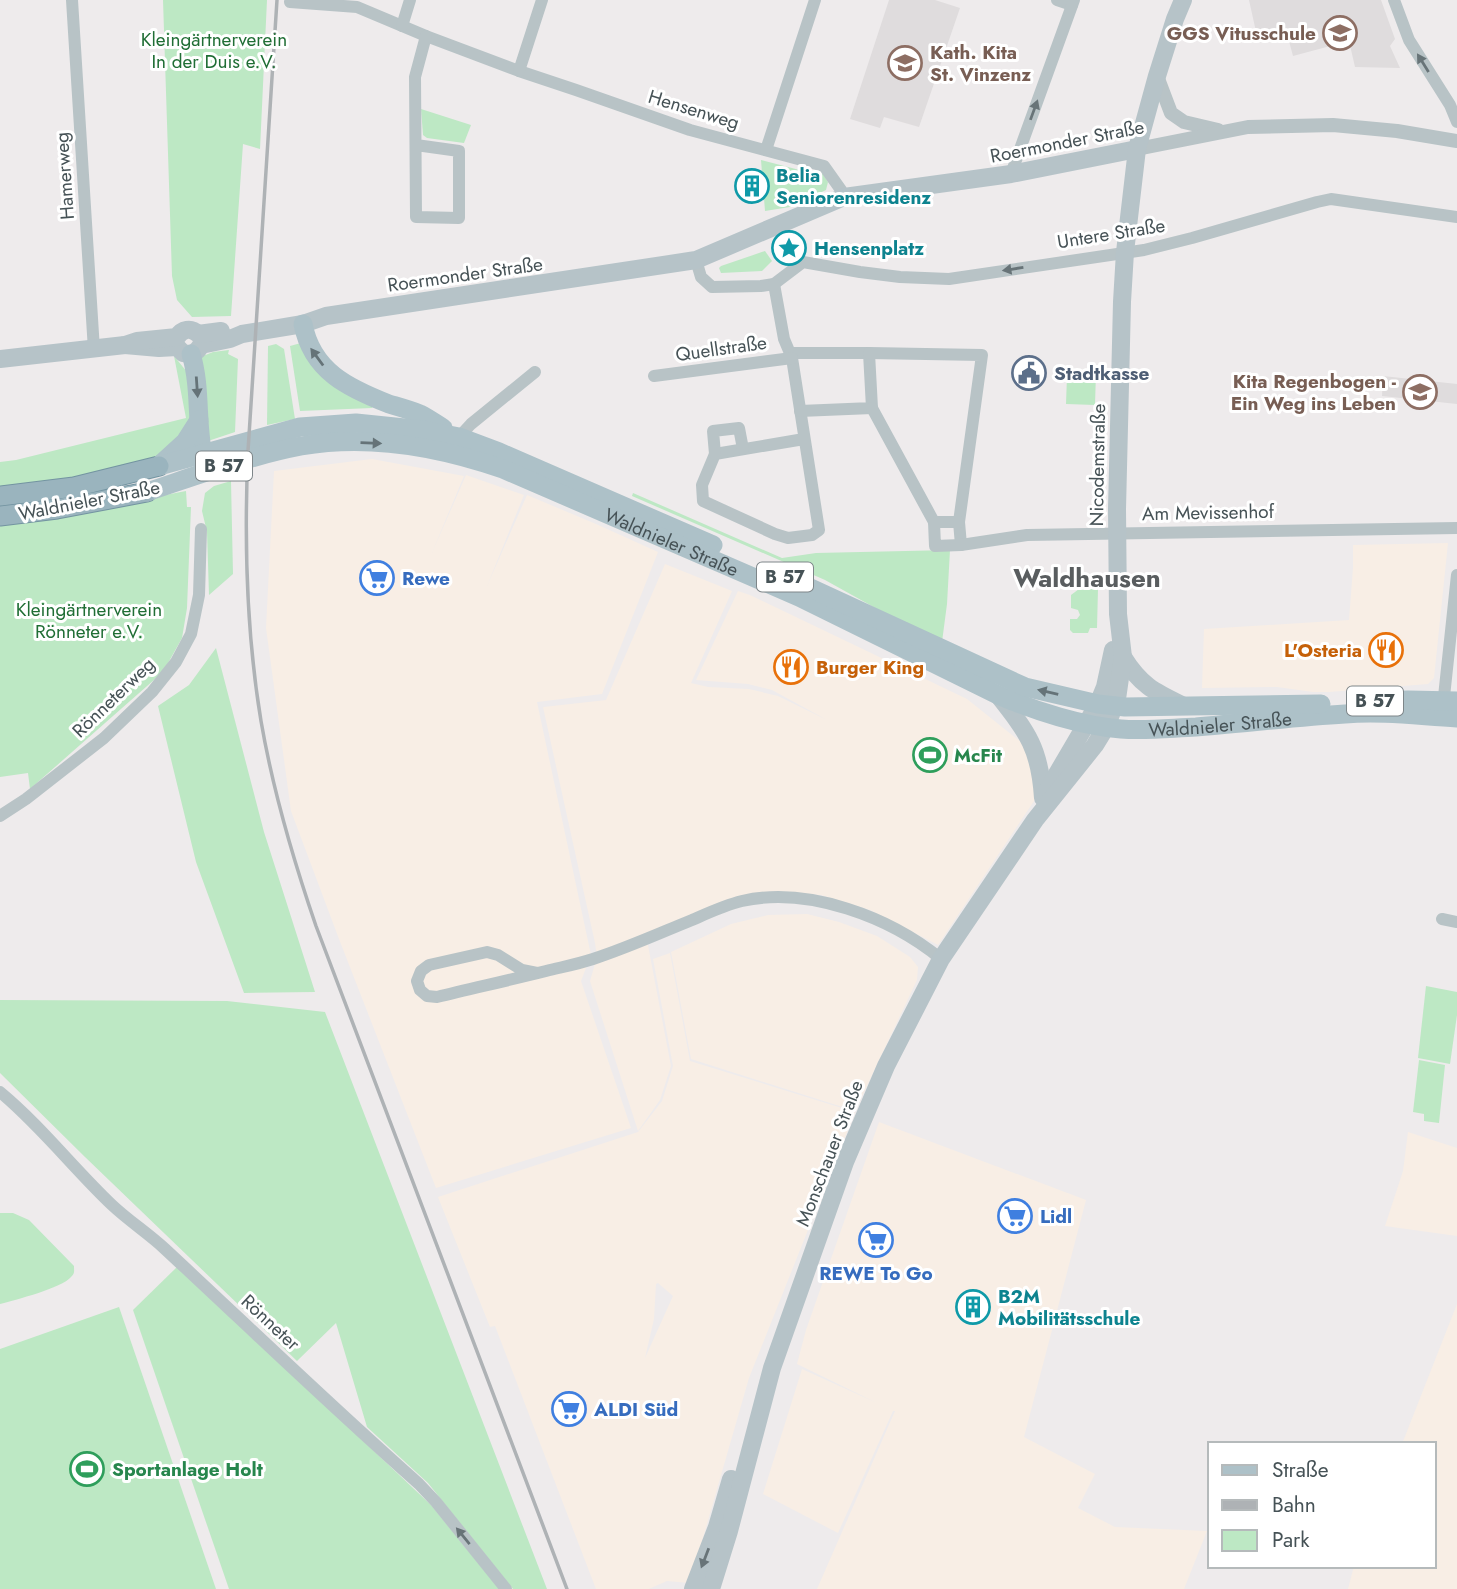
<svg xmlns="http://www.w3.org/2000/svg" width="1457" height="1589" viewBox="0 0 1457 1589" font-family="Jost,sans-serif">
	<rect width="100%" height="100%" fill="#eeebec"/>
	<g fill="#f8eee5" fill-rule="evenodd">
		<polygon points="372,459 464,476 431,555 466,475 524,495 487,586 527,495 596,524 658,552 602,694 537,702 591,955 581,981 631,1128 436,1188 339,939 291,811 266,628 274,471"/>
		<polygon points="1448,543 1434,678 1428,684 1329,692 1313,692 1277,687 1202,688 1204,629 1349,620 1353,568 1353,545"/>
		<polygon points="665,564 732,591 691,683 708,687 749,689 778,696 827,720 772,690 748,684 696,680 738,591 750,595 967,699 1026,746 1042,789 938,945 870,910 821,895 803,894 774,895 647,940 671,1066 660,1100 638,1131 590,981 597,957 595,943 543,707 606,700"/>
		<polygon points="807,914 839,922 877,936 910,957 918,967 917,980 855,1111 691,1059 671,952 731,924 768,915"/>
		<path d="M 670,953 L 690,1061 L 855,1112 L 749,1378 L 690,1583 L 667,1581 L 649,1589 L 596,1589 L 495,1326 L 490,1327 L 438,1197 L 638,1132 L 662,1101 L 673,1066 L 653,959 ZM 658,1283 L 673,1296 L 645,1358 L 654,1319 L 656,1284 Z"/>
		<polygon points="879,1122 1086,1200 1024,1437 1095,1474 1078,1508 1115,1527 1207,1531 1184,1589 817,1589 895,1411 893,1411 838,1533 763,1494 802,1369 877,1403 797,1364 806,1330"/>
		<polygon points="1408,1132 1457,1148 1457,1236 1385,1226 1403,1171"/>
		<polygon points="1457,1304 1457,1589 1348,1589 1354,1566 1434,1566 1434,1444 1402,1444"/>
	</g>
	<g fill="#dfdcdd">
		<polygon points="889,0 935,0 960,8 919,127 884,117 880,128 850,119"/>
		<polygon points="1249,0 1381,0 1395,39 1390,46 1400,68 1355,67 1349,41 1293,56 1286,30 1257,36"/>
		<polygon points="1383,376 1457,384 1457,404 1382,396"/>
	</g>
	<g fill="#bde8c4">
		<polygon points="163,0 267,0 260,149 243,144 231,316 192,317 177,300 172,276"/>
		<polygon points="421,109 471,125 464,143 427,138 423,135"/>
		<polygon points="761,160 815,174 816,172 823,174 828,182 826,190 790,207 765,211"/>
		<polygon points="765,251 772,261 762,271 721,273 719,268 721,266"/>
		<polygon points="301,343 374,405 372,408 300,411 290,346"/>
		<polygon points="276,344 284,349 295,419 267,425 268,346"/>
		<polygon points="229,350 228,354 238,359 235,432 205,442 198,358 213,352"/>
		<polygon points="174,356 187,372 193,390 189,426 153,461 98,474 0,492 0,462 16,460 186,418"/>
		<polygon points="1096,372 1095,405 1066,404 1067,376"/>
		<polygon points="231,481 233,574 209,595 207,532 202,511 205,493 214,486"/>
		<polygon points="186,491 187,507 191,507 187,608 182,638 163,672 30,789 28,773 0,777 0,522 108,506"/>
		<polygon points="633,493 782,558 816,553 950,550 947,604 942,642 888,615 825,580 632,496"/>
		<polygon points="1079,589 1098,589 1097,628 1090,628 1088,633 1073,633 1070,630 1070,619 1077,619 1080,615 1078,610 1071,608 1071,595"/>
		<polygon points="216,648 264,832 315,992 244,993 196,862 158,706 189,685"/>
		<polygon points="1426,986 1457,992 1457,1015 1450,1064 1418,1058"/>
		<polygon points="0,1000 227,1001 325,1012 547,1589 513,1589 428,1483 367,1427 336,1323 297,1361 85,1157 0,1073"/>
		<polygon points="1419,1060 1445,1065 1439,1123 1424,1121 1424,1114 1413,1112"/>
		<path d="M 0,1213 L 13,1213 L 29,1220 L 74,1266 C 74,1272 75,1273 71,1277 C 62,1288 15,1300 0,1304 Z"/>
		<polygon points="178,1266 431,1505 499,1589 229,1589 133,1310"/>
		<polygon points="119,1307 216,1589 0,1589 0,1349"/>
	</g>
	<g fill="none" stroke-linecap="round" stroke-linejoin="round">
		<g stroke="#7394a1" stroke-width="21">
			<g id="trunk">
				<polyline points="0,496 74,487 159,466"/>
				<polyline points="0,516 57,509 147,492"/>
			</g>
		</g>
		<g stroke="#b8c3c6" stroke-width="12">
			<polyline points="72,0 94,350"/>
			<polyline points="1057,0 1072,5"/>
			<polyline points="1394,0 1409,40 1450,105 1457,122"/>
			<polyline points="290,2 357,7 426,36 519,71 576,90 690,130 824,166 841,190 844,197"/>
			<polyline points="402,26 410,0"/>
			<polyline points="519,71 542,0"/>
			<polyline points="416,145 459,151 459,218 416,217 415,77 426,36"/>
			<polyline points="766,150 815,0"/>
			<polyline points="1011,174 1074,0"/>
			<polyline points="696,260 701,277 712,287 761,286 774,284 803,262 860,272 900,277 949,279 1144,250 1192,238 1317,202 1331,199 1457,217"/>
			<polyline points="774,284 784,339 792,358 819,530 812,535 788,538 775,534 703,501 702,485 715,454 804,439"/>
			<polyline points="790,353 869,353 872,408 800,411"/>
			<polyline points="869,353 982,355 959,522 961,545"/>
			<polyline points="654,376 792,358"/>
			<polyline points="872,408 934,522"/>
			<polyline points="459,437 471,424 535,372"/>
			<polyline points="715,454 713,431 739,428 743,449"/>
			<polyline points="959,522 934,522 935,546 961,545 1027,535 1457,528"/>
			<polyline points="1443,706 1457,575"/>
			<polyline points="0,816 26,799 104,738 152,692 176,662 191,634 199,595 201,529"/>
			<polyline points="1442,919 1457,922"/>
			<path d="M 537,973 L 522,970 L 498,955 L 487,952 L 429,965 L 421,971 L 417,981 L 420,990 L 427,996 L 437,997 C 474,988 510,980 546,971 C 562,967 578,964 593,959 C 627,948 660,933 692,920 C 708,913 725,905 742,901 C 808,886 890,917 941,959"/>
			<path d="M 0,1092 C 41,1126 74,1169 112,1205 C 129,1221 149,1234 165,1249 C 250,1328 333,1408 419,1484 L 436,1502 L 506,1589"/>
		</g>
		<g stroke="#b8c3c6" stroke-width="14">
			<polyline points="1157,76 1171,113 1184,122 1218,130"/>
			<polyline points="1137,149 1248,127 1333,125 1397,131 1457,141"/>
		</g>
		<g stroke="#b6c3c8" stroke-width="18">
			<path d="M 125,345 L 159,348 L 177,347 L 183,353 C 191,355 197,353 201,345 L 230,339 L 242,334 L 303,324 L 326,316 L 696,260 L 844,197 L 1011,174 L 1137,149"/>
			<path d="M 0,359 L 125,345 L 137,341 L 177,337 C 182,329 191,327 198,334 L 221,331"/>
			<path d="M 1123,657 C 1141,686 1155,692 1184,706"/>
			<path d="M 998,695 C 1028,733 1040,749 1043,798"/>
			<polyline points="1047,791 1098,704 1105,687 1113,650"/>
			<polyline points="693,1589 717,1527 731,1479"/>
			<polyline points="711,1589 729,1531 772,1368 845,1162 886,1066 941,959 1035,820 1095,745 1106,727 1117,699 1123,657 1118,614 1117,509 1122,302 1125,252 1137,149 1157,76 1175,19 1183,0"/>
		</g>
		<g stroke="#adc1c8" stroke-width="19">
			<path d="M 303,324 C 312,371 348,388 389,404 C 399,407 410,410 420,414 C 428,418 435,423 443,428"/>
			<path d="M 191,354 C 202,390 195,428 205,464"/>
			<polyline points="162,463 185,442 199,420"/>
			<polyline points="159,466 300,427 356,423 424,430 459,437 499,452 713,545"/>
			<path id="s1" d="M 147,492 C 198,475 249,456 301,446 C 369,434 439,447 503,469 L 799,597 L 998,695 C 1035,711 1082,726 1121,729 C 1146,731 1171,728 1196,727 C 1246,723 1295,717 1345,714 C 1383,711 1419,716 1457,718"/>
			<polyline points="795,581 1025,687 1098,704 1125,707 1321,704"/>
			<polyline points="1375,701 1408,700 1457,701"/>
		</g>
		<use href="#trunk" stroke="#9ab4be" stroke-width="19"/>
		<path stroke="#aeb2b5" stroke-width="3.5" d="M 277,0 L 248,451 C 244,542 246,631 261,721 C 273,791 293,859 316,926 L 567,1589"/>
	</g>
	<defs><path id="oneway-solid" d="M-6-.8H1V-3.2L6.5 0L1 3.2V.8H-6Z" transform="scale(1.75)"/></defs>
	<g fill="#687478">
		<use href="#oneway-solid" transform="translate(1423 63) rotate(-122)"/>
		<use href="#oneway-solid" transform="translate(1034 110) rotate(-70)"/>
		<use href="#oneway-solid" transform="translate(1013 269) rotate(171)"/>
		<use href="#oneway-solid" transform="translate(463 1536) rotate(-129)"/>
		<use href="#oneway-solid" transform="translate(705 1558) rotate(111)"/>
	</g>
	<g fill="#657378">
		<use href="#oneway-solid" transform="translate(317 357) rotate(-126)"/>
		<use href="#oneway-solid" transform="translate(197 387) rotate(86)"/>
		<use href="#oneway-solid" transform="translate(371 443) rotate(2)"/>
		<use href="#oneway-solid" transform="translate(1048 692) rotate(-167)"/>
	</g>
	<defs>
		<g id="school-ring" transform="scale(1.75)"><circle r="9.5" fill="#fff" stroke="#8d6e63" stroke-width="1.5"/><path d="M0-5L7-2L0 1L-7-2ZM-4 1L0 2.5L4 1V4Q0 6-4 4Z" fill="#8d6e63"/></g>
		<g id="building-ring" transform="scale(1.75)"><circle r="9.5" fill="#fff" stroke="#0f9aa8" stroke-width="1.5"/><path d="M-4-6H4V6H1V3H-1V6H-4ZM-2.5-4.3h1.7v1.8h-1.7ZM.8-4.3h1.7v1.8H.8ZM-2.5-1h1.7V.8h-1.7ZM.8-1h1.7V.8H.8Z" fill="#0f9aa8"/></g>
		<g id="sight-ring" transform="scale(1.75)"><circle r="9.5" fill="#fff" stroke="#0f9aa8" stroke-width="1.5"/><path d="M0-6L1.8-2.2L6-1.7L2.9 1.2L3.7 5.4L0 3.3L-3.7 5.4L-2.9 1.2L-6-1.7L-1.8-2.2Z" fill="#0f9aa8"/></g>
		<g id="civic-ring" transform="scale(1.75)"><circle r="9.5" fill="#fff" stroke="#5c6f8a" stroke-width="1.5"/><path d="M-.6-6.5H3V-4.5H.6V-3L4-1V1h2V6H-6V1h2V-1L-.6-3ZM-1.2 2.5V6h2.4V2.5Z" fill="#5c6f8a"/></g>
		<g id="supermarket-ring" transform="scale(1.75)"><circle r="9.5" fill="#fff" stroke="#3f7fe0" stroke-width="1.5"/><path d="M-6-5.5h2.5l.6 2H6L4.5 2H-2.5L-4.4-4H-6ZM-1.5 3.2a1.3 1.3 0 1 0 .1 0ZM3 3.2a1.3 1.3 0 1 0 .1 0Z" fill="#3f7fe0"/></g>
		<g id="restaurant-ring" transform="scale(1.75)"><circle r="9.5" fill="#fff" stroke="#e8710a" stroke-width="1.5"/><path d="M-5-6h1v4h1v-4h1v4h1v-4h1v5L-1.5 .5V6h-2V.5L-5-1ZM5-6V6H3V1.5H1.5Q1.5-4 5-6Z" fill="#e8710a"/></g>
		<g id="stadium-ring" transform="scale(1.75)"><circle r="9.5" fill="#fff" stroke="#2e9e5b" stroke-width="1.5"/><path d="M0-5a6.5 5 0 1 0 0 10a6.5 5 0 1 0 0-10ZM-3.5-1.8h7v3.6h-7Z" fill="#2e9e5b"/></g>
	</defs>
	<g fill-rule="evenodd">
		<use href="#school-ring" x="1340" y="33"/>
		<use href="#school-ring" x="905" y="63"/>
		<use href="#building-ring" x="752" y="186"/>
		<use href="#sight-ring" x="789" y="248"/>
		<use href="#civic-ring" x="1029" y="373"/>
		<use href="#school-ring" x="1420" y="392"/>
		<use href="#supermarket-ring" x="377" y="578"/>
		<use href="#restaurant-ring" x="1386" y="650"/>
		<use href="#restaurant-ring" x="791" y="667"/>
		<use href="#stadium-ring" x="930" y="755"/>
		<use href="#supermarket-ring" x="1015" y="1216"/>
		<use href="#supermarket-ring" x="876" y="1240"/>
		<use href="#building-ring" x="973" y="1307"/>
		<use href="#supermarket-ring" x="569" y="1409"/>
		<use href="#stadium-ring" x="87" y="1469"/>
	</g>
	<g text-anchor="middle" stroke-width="6" stroke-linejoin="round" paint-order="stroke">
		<g fill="#fff" stroke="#7e8689" stroke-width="2">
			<rect x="196" y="451.5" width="56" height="29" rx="5"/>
			<rect x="757" y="562.5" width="56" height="29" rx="5"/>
			<rect x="1347" y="686.5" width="56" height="29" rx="5"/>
		</g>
		<g font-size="18" font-weight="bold" fill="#465256">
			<text x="224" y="472">B 57</text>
			<text x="785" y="583">B 57</text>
			<text x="1375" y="707">B 57</text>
		</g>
		<g font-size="19" font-weight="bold" fill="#785e54" stroke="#fff" text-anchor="end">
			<text x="1316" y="40">GGS Vitusschule</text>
			<text x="930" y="59" text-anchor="start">Kath. Kita<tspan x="930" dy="22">St. Vinzenz</tspan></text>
			<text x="1396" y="388">Kita Regenbogen -<tspan x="1396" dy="22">Ein Weg ins Leben</tspan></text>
		</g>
		<g font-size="19" fill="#206e35" stroke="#fff">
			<text x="214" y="46">Kleingärtnerverein<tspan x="214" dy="22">In der Duis e.V.</tspan></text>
			<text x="89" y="616">Kleingärtnerverein<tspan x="89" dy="22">Rönneter e.V.</tspan></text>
		</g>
		<g font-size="19" fill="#465256" stroke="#fff">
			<text transform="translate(694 109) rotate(17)" y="7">Hensenweg</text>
			<text transform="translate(1067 141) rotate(-11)" y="7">Roermonder Straße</text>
			<text transform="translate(64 176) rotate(-94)" y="7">Hamerweg</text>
			<text transform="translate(1111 233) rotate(-9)" y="7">Untere Straße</text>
			<text transform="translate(465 274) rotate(-8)" y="7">Roermonder Straße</text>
			<text transform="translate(721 348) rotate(-8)" y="7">Quellstraße</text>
			<text transform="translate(1097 465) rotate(-89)" y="7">Nicodemstraße</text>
			<text transform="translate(89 500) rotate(-11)" y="7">Waldnieler Straße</text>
			<text transform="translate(1208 512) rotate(-1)" y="7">Am Mevissenhof</text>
			<text dy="7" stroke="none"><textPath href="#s1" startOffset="550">Waldnieler Straße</textPath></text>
			<text transform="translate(113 697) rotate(-44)" y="7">Rönneterweg</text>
			<text dy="7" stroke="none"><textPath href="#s1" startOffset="1138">Waldnieler Straße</textPath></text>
			<text transform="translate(829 1153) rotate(-69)" y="7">Monschauer Straße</text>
			<text transform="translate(271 1322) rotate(43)" y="7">Rönneter</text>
		</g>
		<g font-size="19" font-weight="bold" fill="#0d838f" stroke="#fff" text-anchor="start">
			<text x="776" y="182">Belia<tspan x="776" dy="22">Seniorenresidenz</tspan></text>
			<text x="814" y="255">Hensenplatz</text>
			<text x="998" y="1303">B2M<tspan x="998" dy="22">Mobilitätsschule</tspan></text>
		</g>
		<g font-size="19" font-weight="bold" fill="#4e5e75" stroke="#fff" text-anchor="start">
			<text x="1054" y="380">Stadtkasse</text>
		</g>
		<g font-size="19" font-weight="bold" fill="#366cbe" stroke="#fff" text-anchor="start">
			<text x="402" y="585">Rewe</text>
			<text x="1040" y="1223">Lidl</text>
			<text x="876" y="1280" text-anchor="middle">REWE To Go</text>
			<text x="594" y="1416">ALDI Süd</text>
		</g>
		<g font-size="19" font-weight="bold" fill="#c56008" stroke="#fff" text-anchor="end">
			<text x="1362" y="657">L'Osteria</text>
			<text x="816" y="674" text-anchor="start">Burger King</text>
		</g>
		<g font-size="19" font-weight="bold" fill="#27864d" stroke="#fff" text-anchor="start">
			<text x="954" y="762">McFit</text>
			<text x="112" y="1476">Sportanlage Holt</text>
		</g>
		<g font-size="26" font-weight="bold" fill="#595d5f" stroke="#fff">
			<text x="1087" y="587">Waldhausen</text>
		</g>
	</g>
	<rect x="1208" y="1442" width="228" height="126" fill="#ffffff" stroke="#b5babb" stroke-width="2"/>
	<rect x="1222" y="1465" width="35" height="10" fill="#adc1c8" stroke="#b5babb" stroke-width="2"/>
	<text x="1272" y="1477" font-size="21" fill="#465256">Straße</text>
	<rect x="1222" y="1500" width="35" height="10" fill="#aeb2b5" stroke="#b5babb" stroke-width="2"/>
	<text x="1272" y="1512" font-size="21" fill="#465256">Bahn</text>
	<rect x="1222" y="1530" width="35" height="21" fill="#bde8c4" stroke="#b5babb" stroke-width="2"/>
	<text x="1272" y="1547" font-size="21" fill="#465256">Park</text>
</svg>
